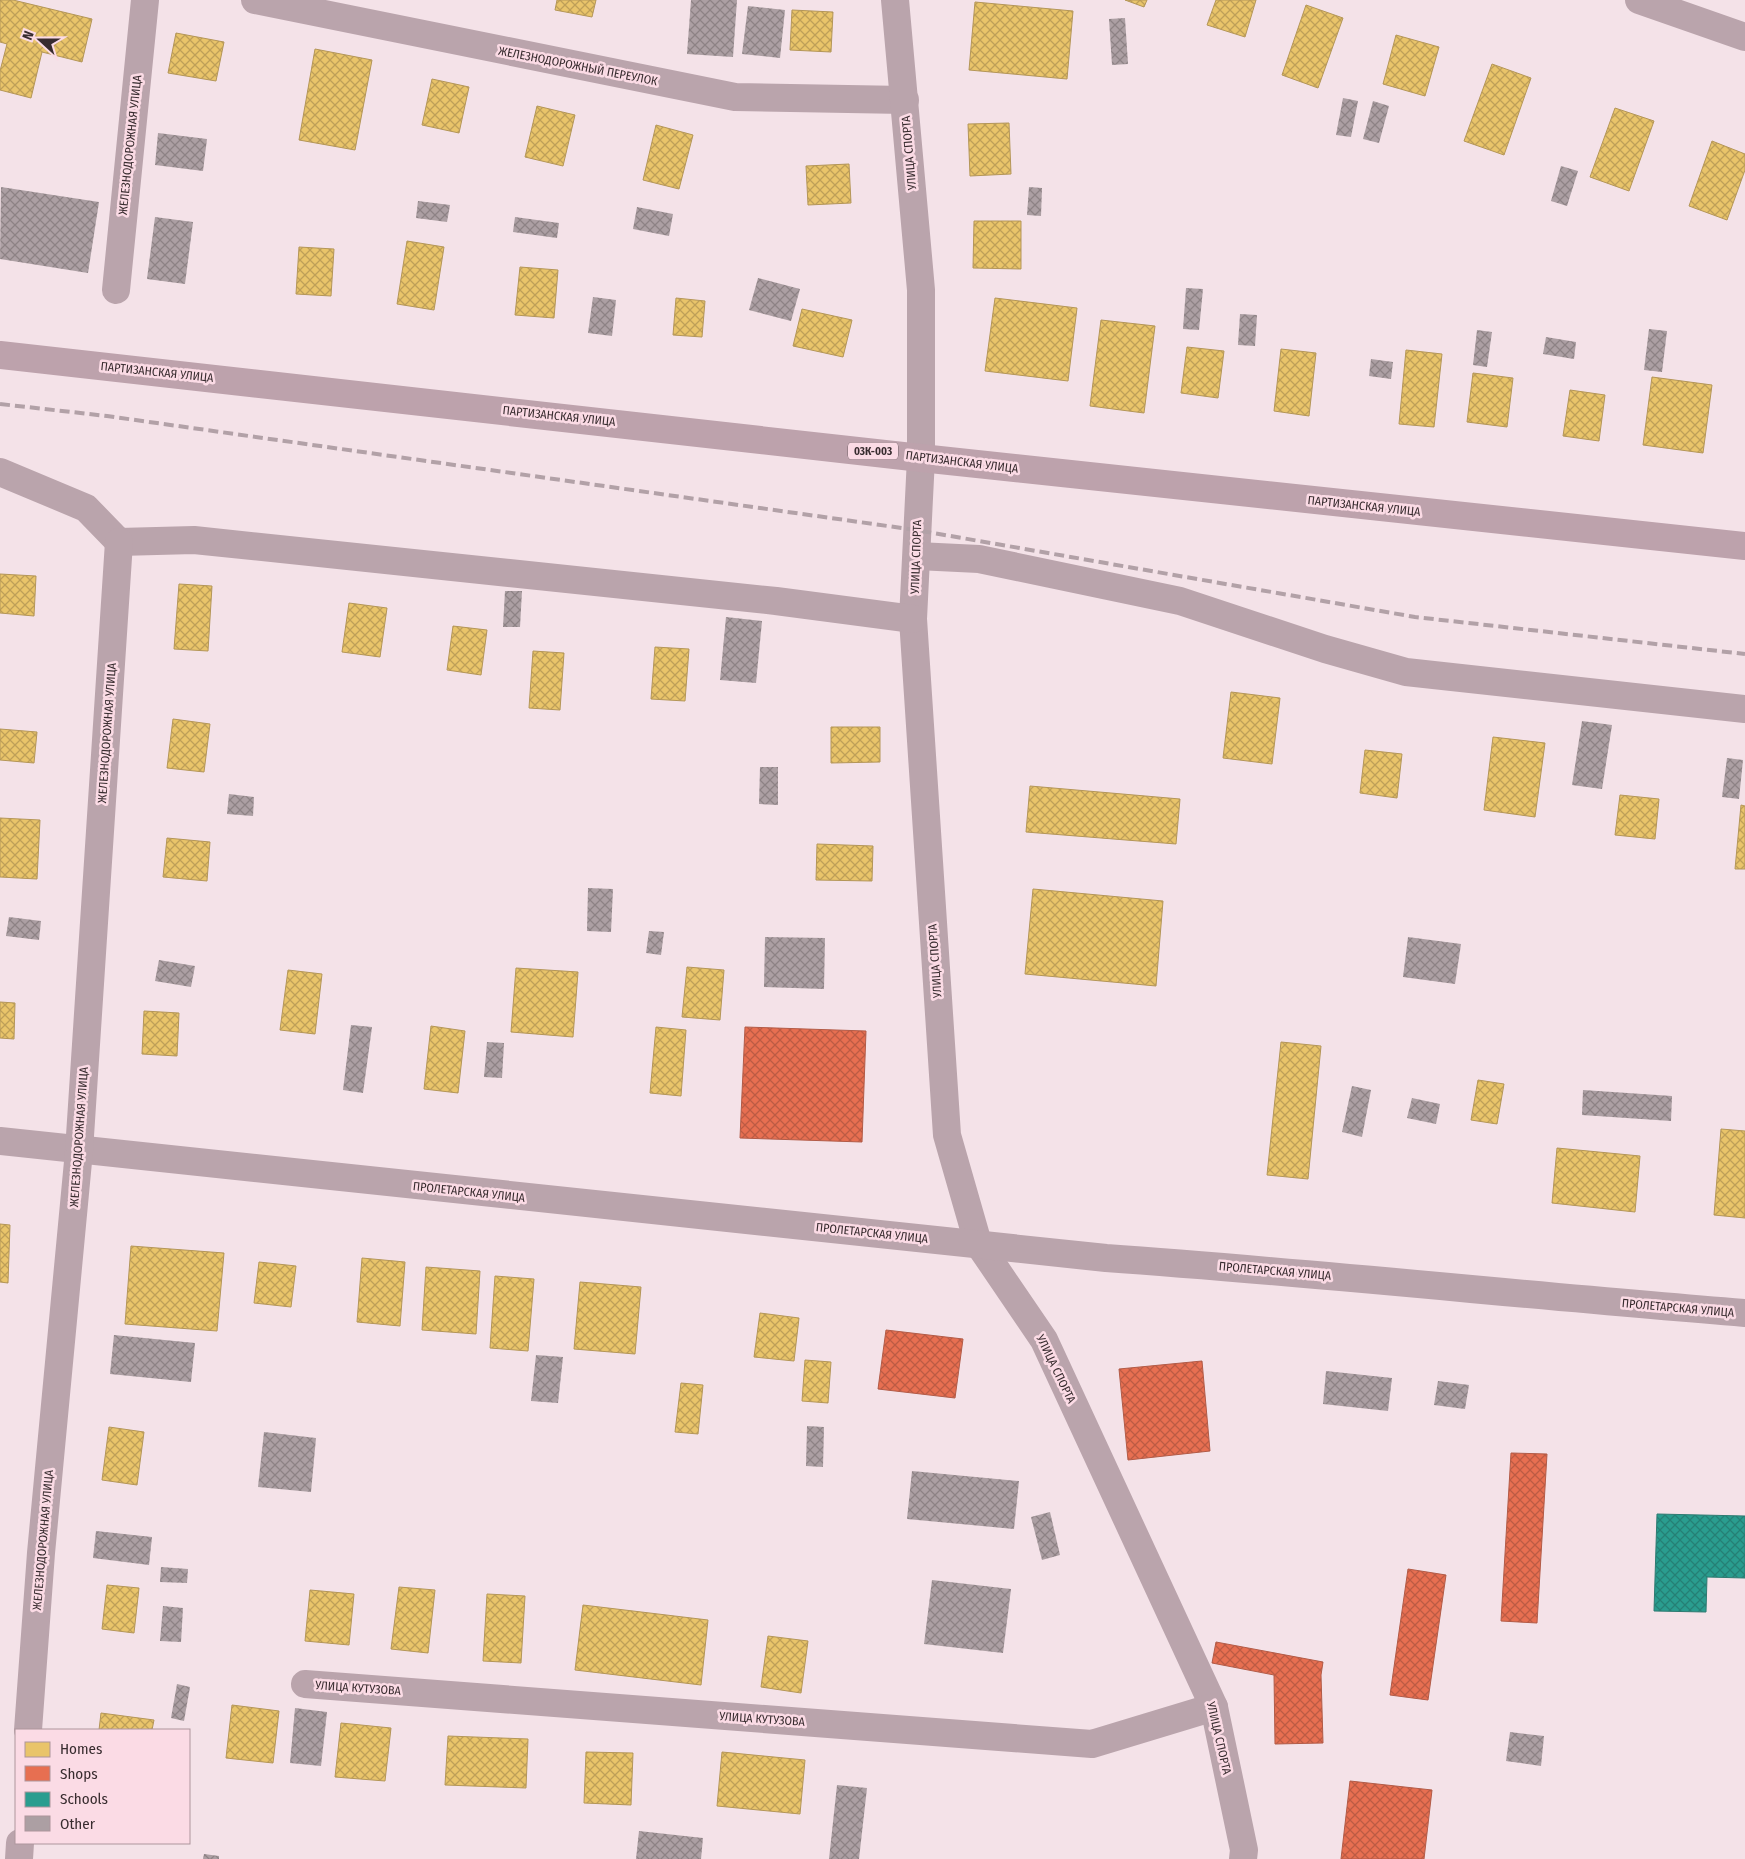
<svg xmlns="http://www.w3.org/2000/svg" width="1745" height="1859" viewBox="0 0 1745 1859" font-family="'Fira Sans Condensed',sans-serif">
	<defs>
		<pattern id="homes-cross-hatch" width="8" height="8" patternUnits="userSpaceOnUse" patternTransform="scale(1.25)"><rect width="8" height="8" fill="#e9c46a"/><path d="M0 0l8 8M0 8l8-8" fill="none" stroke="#be9f58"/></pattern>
		<pattern id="shops-cross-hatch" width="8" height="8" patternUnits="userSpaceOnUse" patternTransform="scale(1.25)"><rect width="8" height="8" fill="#e76f51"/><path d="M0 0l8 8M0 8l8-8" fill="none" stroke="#bc5b44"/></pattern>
		<pattern id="schools-cross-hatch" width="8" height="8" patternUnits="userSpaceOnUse" patternTransform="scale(1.25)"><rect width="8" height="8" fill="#2a9d8f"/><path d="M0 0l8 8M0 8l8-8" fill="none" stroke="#258075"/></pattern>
		<pattern id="building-cross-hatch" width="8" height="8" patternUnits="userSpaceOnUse" patternTransform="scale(1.25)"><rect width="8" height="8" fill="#ac9fa3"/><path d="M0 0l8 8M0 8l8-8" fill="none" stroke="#8d8285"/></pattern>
	</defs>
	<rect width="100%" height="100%" fill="#f4e2e8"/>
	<g fill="url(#homes-cross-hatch)" stroke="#b49658">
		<polygon points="0,0 13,0 92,19 82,62 42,52 31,98 0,90 0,71 7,44 0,42"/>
		<polygon points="557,0 596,0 592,17 555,10"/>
		<polygon points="1125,0 1147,0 1144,7"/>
		<polygon points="1216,0 1256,0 1245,37 1207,25"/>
		<polygon points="975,2 1073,11 1067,79 969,70"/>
		<polygon points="1306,5 1343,18 1318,88 1282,75"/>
		<polygon points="792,10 833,12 831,52 790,50"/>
		<polygon points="176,33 224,42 216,81 168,73"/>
		<polygon points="1396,35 1439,47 1425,96 1383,84"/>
		<polygon points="315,49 372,60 355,150 299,140"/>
		<polygon points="1492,64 1531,78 1504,155 1464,141"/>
		<polygon points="432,79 469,87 459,133 422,125"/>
		<polygon points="537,106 575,115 563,166 525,157"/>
		<polygon points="1615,108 1654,121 1629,191 1590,177"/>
		<polygon points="1009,123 1011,174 970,176 968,124"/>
		<polygon points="656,125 693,135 679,189 643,180"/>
		<polygon points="1712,141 1745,154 1745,170 1727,220 1689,206"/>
		<polygon points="849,164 851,203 808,205 806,166"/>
		<polygon points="974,221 1021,221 1021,269 973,268"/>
		<polygon points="407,241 444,247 434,310 397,304"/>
		<polygon points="299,247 334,249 331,296 296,294"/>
		<polygon points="520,267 558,270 554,318 515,315"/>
		<polygon points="676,298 705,301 702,337 673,335"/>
		<polygon points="995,298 1077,308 1068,381 985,371"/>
		<polygon points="802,309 852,320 843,357 793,346"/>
		<polygon points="1101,320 1155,326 1144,413 1090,406"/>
		<polygon points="1187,347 1224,351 1218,398 1181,393"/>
		<polygon points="1281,349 1316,353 1309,416 1274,411"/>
		<polygon points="1406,350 1442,354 1434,427 1399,424"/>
		<polygon points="1473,373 1513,378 1507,427 1467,422"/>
		<polygon points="1652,377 1712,385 1703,453 1643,445"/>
		<polygon points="1570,390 1605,395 1599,441 1563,436"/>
		<polygon points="0,574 36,576 34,616 0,613"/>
		<polygon points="179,584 212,586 208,651 174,649"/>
		<polygon points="349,603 387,608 380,657 342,652"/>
		<polygon points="453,626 487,630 481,675 447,670"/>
		<polygon points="655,647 689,649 685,701 651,699"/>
		<polygon points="533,651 564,653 560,710 529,708"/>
		<polygon points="1231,692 1280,698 1272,764 1223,758"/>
		<polygon points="173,719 210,724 204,772 167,768"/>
		<polygon points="831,727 880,727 880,762 831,763"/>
		<polygon points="0,729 37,732 34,763 0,760"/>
		<polygon points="1493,737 1545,743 1535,817 1484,810"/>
		<polygon points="1365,750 1402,754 1397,798 1360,793"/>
		<polygon points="1030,786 1180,799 1176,844 1026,832"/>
		<polygon points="1620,795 1659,799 1655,839 1615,835"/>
		<polygon points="1741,805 1745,806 1745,869 1735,869"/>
		<polygon points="0,818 40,820 37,879 0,877"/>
		<polygon points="167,838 210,842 207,881 163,877"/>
		<polygon points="817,844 873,846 872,881 816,880"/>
		<polygon points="1033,889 1163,901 1156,986 1025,974"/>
		<polygon points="687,967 724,970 720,1020 682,1017"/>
		<polygon points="516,968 578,972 573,1037 511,1032"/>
		<polygon points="288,970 322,974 315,1034 280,1030"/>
		<polygon points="0,1002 15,1003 14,1039 0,1038"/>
		<polygon points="144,1011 179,1013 177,1056 142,1054"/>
		<polygon points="431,1026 465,1031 458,1093 424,1089"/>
		<polygon points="656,1027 686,1030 681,1096 650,1093"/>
		<polygon points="1281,1042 1321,1046 1308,1179 1267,1175"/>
		<polygon points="1478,1080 1504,1084 1497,1124 1471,1120"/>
		<polygon points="1721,1129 1745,1131 1745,1218 1714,1215"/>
		<polygon points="1557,1148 1640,1156 1635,1212 1552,1203"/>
		<polygon points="0,1224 10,1225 8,1283 0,1282"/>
		<polygon points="131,1246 224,1253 217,1331 125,1324"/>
		<polygon points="362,1258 405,1262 400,1326 357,1322"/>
		<polygon points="259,1262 296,1266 291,1307 254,1303"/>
		<polygon points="426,1267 480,1271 476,1334 422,1330"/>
		<polygon points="495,1276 534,1279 528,1351 490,1348"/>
		<polygon points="580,1282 641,1287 635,1354 574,1349"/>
		<polygon points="760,1313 799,1318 794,1361 754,1357"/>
		<polygon points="805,1360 831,1362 828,1403 802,1401"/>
		<polygon points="681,1383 703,1385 698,1434 675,1432"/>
		<polygon points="109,1427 144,1432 137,1485 102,1480"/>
		<polygon points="107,1585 139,1588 134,1633 102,1629"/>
		<polygon points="399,1587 435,1590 428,1653 391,1649"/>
		<polygon points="310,1590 354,1594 349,1645 305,1641"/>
		<polygon points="487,1594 525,1596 521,1663 483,1661"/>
		<polygon points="583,1605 708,1620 701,1685 575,1670"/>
		<polygon points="768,1636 808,1641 801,1693 761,1687"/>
		<polygon points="232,1705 279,1711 273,1763 226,1758"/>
		<polygon points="101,1713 154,1720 152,1730 99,1730"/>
		<polygon points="341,1723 391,1728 385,1781 335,1777"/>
		<polygon points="448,1736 528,1739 526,1788 445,1785"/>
		<polygon points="586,1752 633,1753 631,1805 584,1803"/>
		<polygon points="722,1752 805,1760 800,1814 717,1806"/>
	</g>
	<g fill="url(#shops-cross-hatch)" stroke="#b25b47">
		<polygon points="745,1027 866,1031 862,1142 740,1138"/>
		<polygon points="886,1330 963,1339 955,1398 878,1389"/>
		<polygon points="1202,1361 1210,1451 1128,1460 1119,1369"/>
		<polygon points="1511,1453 1547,1454 1537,1623 1501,1621"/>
		<polygon points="1408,1569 1446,1575 1428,1700 1390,1695"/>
		<polygon points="1216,1642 1323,1662 1321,1675 1323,1743 1275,1744 1274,1675 1212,1663"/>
		<polygon points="1350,1781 1432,1790 1424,1859 1341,1859"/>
	</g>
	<polygon fill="url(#schools-cross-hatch)" stroke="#2e7b72" points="1657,1514 1745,1516 1745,1578 1707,1577 1706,1612 1654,1611"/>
	<g fill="url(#building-cross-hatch)">
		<polygon points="691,0 737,0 733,57 687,54"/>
		<polygon points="748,6 785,10 780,58 742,54"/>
		<polygon points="1125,18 1128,64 1112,65 1109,19"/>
		<polygon points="1343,98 1358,101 1351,137 1336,135"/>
		<polygon points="1373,101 1389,106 1379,143 1363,139"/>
		<polygon points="158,133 207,139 203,171 155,165"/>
		<polygon points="1561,166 1578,171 1567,206 1551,201"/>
		<polygon points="1,187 99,202 88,273 0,259"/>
		<polygon points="1029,187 1042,188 1041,216 1027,215"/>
		<polygon points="418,201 450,205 447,222 416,218"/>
		<polygon points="637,207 673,214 669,236 633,229"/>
		<polygon points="155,217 193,222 185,284 147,279"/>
		<polygon points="515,217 559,223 557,238 513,232"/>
		<polygon points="758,278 800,289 791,321 749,310"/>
		<polygon points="1186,288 1203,289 1199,330 1183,329"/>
		<polygon points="593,297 616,300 612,336 588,333"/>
		<polygon points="1240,314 1257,315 1255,346 1238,345"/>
		<polygon points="1649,329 1667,331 1662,372 1644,370"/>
		<polygon points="1477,330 1492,332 1487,367 1473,365"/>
		<polygon points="1546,337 1576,342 1574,359 1543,354"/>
		<polygon points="1371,359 1393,362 1391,379 1369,376"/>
		<polygon points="505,591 522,591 520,627 503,627"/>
		<polygon points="726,617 762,621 756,683 720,680"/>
		<polygon points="1582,721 1612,725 1602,789 1572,785"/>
		<polygon points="1727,758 1743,760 1739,799 1722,797"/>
		<polygon points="760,767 778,767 778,805 759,804"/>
		<polygon points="229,794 254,797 253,816 227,814"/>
		<polygon points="588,888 613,889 611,932 587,931"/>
		<polygon points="9,917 41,921 39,940 6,936"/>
		<polygon points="649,931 664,932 661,955 646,953"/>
		<polygon points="765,937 825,938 824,989 764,987"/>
		<polygon points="1408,937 1461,944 1455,984 1403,977"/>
		<polygon points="159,960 195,966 191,987 155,981"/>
		<polygon points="351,1025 372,1027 363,1093 343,1090"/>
		<polygon points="487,1042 504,1043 502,1078 484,1077"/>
		<polygon points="1352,1086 1371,1090 1362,1137 1342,1132"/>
		<polygon points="1583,1090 1672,1096 1671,1121 1582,1115"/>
		<polygon points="1412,1098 1440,1104 1436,1124 1407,1118"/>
		<polygon points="114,1335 195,1343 191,1382 110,1374"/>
		<polygon points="536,1355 563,1357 558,1403 531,1401"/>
		<polygon points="1326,1371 1392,1378 1388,1411 1323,1404"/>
		<polygon points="1438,1381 1469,1385 1465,1409 1434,1405"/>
		<polygon points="807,1426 824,1427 823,1467 806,1466"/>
		<polygon points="264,1432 316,1438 311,1492 258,1487"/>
		<polygon points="912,1471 1019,1481 1014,1529 907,1519"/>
		<polygon points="1050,1512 1060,1555 1042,1560 1031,1517"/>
		<polygon points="96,1531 152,1537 149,1565 93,1558"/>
		<polygon points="161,1567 188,1569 187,1583 160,1582"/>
		<polygon points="932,1580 1011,1589 1003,1653 924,1644"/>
		<polygon points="163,1606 183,1608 181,1642 160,1641"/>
		<polygon points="177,1684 190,1687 184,1721 171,1718"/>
		<polygon points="295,1708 327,1712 321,1766 290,1763"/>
		<polygon points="1510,1732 1544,1736 1541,1766 1506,1761"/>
		<polygon points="837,1785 867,1788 859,1859 829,1859"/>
		<polygon points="639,1831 703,1838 701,1859 636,1859"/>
		<polygon points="204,1854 219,1856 219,1859 203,1859"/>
	</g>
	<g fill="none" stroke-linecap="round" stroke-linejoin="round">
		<g stroke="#baa4ac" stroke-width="28">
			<polyline points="255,0 735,97 905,100"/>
			<polyline points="895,0 921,290 921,458 913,619 947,1135 978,1243 1044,1340 1214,1707 1244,1850 1243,1859"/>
			<polyline points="1639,0 1745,37"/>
			<polyline points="116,290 145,0"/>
			<polyline points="0,472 86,508 119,542 194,540 776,601 913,619"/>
			<polyline points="917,556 979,559 1180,601 1325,649 1406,672 1745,709"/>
			<path d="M 0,1141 L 1106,1258 C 1319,1273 1532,1296 1745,1313"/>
			<polyline points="305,1684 1092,1744 1214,1707"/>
			<polyline points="28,1730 41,1553 79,1151 119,542"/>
			<polyline points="19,1859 20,1843"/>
		</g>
		<polyline stroke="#bda2ac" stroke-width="28" points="0,355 921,458 1745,546"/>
		<polyline stroke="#b2a1a7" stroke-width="4" stroke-dasharray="10 5" stroke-linecap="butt" points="0,404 107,416 916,530 1415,617 1745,654"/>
	</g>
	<g text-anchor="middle" stroke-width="5" stroke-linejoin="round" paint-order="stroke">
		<rect fill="#fbdbe5" stroke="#726066" stroke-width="1" x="848" y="442.5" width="50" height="17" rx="4"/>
		<g font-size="11" font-weight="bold" fill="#382c2f">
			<text x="873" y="455">03К-003</text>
		</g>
		<g font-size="12" fill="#382c2f" stroke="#fbdbe5">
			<text transform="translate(578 66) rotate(11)" y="4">ЖЕЛЕЗНОДОРОЖНЫЙ ПЕРЕУЛОК</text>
			<text transform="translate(130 145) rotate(-84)" y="4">ЖЕЛЕЗНОДОРОЖНАЯ УЛИЦА</text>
			<text transform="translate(909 153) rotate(-95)" y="4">УЛИЦА СПОРТА</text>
			<text transform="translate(157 372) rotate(6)" y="4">ПАРТИЗАНСКАЯ УЛИЦА</text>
			<text transform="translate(559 416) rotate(6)" y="4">ПАРТИЗАНСКАЯ УЛИЦА</text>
			<text transform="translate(962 462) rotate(7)" y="4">ПАРТИЗАНСКАЯ УЛИЦА</text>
			<text transform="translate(1364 506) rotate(6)" y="4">ПАРТИЗАНСКАЯ УЛИЦА</text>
			<text transform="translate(916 557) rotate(-88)" y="4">УЛИЦА СПОРТА</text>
			<text transform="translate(107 733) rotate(-86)" y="4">ЖЕЛЕЗНОДОРОЖНАЯ УЛИЦА</text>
			<text transform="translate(935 961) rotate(-94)" y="4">УЛИЦА СПОРТА</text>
			<text transform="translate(79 1137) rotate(-86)" y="4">ЖЕЛЕЗНОДОРОЖНАЯ УЛИЦА</text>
			<text transform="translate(469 1192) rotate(6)" y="4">ПРОЛЕТАРСКАЯ УЛИЦА</text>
			<text transform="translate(872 1233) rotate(6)" y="4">ПРОЛЕТАРСКАЯ УЛИЦА</text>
			<text transform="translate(1275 1271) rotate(5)" y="4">ПРОЛЕТАРСКАЯ УЛИЦА</text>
			<text transform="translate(1678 1308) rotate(5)" y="4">ПРОЛЕТАРСКАЯ УЛИЦА</text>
			<text transform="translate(1056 1369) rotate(64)" y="4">УЛИЦА СПОРТА</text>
			<text transform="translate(43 1540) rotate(-85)" y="4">ЖЕЛЕЗНОДОРОЖНАЯ УЛИЦА</text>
			<text transform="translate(358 1688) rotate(4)" y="4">УЛИЦА КУТУЗОВА</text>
			<text transform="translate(762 1719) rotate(4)" y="4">УЛИЦА КУТУЗОВА</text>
			<text transform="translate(1219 1738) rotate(77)" y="4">УЛИЦА СПОРТА</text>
		</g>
	</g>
	<rect x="15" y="1729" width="175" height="115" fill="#fbdbe5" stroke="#ad959c"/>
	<rect x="25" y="1742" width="25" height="15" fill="#e9c46a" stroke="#ad959c"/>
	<text x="60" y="1754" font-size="15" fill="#382c2f">Homes</text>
	<rect x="25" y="1766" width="25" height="15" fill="#e76f51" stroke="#ad959c"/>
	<text x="60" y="1779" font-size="15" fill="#382c2f">Shops</text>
	<rect x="25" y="1792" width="25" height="15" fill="#2a9d8f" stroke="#ad959c"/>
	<text x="60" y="1804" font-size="15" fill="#382c2f">Schools</text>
	<rect x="25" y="1816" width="25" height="15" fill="#ac9fa3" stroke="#ad959c"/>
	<text x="60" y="1829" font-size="15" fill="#382c2f">Other</text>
	<g transform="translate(40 40) rotate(291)" stroke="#fbdbe5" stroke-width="4" paint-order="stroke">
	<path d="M0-4L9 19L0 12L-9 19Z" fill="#382c2f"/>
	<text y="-8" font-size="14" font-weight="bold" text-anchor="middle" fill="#382c2f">N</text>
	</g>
</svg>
